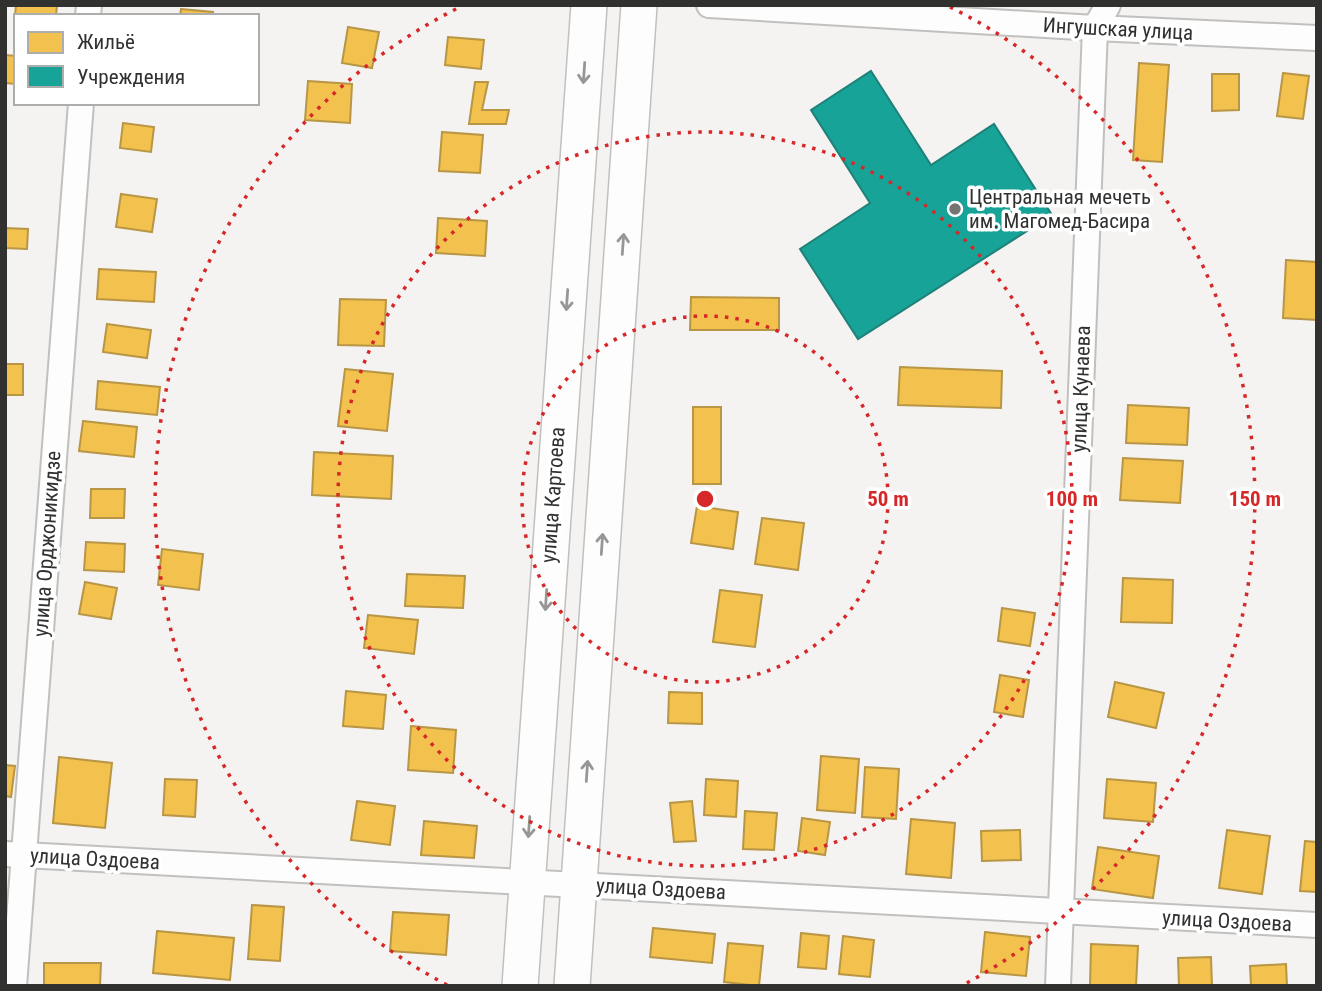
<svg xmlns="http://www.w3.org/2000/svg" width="1322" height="991" viewBox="0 0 1322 991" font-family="'Roboto Condensed',sans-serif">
	<rect width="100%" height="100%" fill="#f4f3f1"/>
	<g fill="#f2c14e" stroke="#b89645" stroke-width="2">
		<polygon points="16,5 57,5 56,16 16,16 14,26"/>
		<polygon points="181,9 213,12 212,16 180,16"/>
		<polygon points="348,27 379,32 372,68 342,63"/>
		<polygon points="448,37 484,40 481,69 445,65"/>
		<polygon points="5,55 16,56 16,84 5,83"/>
		<polygon points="1139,63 1169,65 1162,162 1133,160"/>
		<polygon points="1283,73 1309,76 1303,119 1277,116"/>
		<polygon points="1212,74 1239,74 1239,110 1212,111"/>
		<polygon points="308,81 352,84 350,123 305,120"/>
		<polygon points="475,82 488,82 482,110 509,110 506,124 469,124"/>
		<polygon points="123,123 154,127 151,152 120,148"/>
		<polygon points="442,132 483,135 480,173 439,171"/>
		<polygon points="121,194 157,199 152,232 116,227"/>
		<polygon points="438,218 487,221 485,256 436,253"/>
		<polygon points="5,228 28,229 27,249 5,248"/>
		<polygon points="1286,260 1317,262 1317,320 1283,318"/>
		<polygon points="99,269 156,272 154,302 97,299"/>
		<polygon points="691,297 779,298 779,330 690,330"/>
		<polygon points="340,299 386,300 384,346 338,345"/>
		<polygon points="107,324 151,330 147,358 103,352"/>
		<rect x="5" y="364" width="18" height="31"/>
		<polygon points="900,367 1002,371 1001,408 898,405"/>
		<polygon points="345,369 393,374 387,431 338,426"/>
		<polygon points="98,381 160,387 157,415 96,409"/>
		<polygon points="1128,405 1189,408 1187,445 1126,443"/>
		<rect x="693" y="407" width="28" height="77"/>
		<polygon points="83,421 137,427 134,457 79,451"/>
		<polygon points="314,452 393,456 391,499 312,495"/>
		<polygon points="1123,458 1183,461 1180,503 1120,500"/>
		<polygon points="91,489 125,489 124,518 90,518"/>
		<polygon points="697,506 738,512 733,549 691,543"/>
		<polygon points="762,518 804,523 798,570 755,564"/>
		<polygon points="86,542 125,544 124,572 84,570"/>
		<polygon points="162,549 203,554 199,590 158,585"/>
		<polygon points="407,574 465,576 463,608 405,606"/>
		<polygon points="1123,578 1173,580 1172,623 1121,622"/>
		<polygon points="85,582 117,588 111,619 79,614"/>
		<polygon points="720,590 762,595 755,647 713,642"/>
		<polygon points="1002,608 1035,613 1030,646 998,641"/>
		<polygon points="368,615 418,620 414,654 364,648"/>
		<polygon points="1000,675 1029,680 1023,717 994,712"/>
		<polygon points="1115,682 1164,693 1156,728 1108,717"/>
		<polygon points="346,691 386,695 383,729 343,726"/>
		<polygon points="669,692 702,693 702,724 668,723"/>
		<polygon points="411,726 456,730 453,773 408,770"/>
		<polygon points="821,756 859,759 855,813 817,810"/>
		<polygon points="59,757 112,763 105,828 53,823"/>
		<polygon points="5,765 15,766 11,797 5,796"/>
		<polygon points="865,767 899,769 896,819 862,817"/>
		<polygon points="165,779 197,780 195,817 163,815"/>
		<polygon points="706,779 738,781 736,817 704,815"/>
		<polygon points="1107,779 1156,783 1153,822 1104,818"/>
		<polygon points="357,801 395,806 390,845 351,840"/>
		<polygon points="692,801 696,841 674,842 670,803"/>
		<polygon points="745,811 777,813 774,850 743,849"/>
		<polygon points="802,818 830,822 825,855 798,851"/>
		<polygon points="911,819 955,823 951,878 906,874"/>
		<polygon points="424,821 477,826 474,858 421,855"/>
		<polygon points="1020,830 1021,860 982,861 981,831"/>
		<polygon points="1227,830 1270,836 1262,894 1219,888"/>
		<polygon points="1305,841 1317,842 1317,892 1300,891"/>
		<polygon points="1098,847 1159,856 1153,898 1092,889"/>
		<polygon points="252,905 284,907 280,961 248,959"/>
		<polygon points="393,912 449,915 446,955 390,951"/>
		<polygon points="653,928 715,934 712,963 650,957"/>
		<polygon points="157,931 234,938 230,980 153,973"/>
		<polygon points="985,932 1030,937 1026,976 981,972"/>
		<polygon points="801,933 829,936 826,969 798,967"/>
		<polygon points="843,936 874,940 870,977 839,974"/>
		<polygon points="728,943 763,946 759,986 724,982"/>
		<polygon points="1091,944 1138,946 1136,986 1090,986"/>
		<polygon points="1211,957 1212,986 1179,986 1178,958"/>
		<polygon points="44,963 101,963 100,986 44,986"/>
		<polygon points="1286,964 1287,986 1251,986 1250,966"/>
	</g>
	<polygon fill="#17a398" stroke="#1f8179" stroke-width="2" points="871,71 931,165 994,124 1052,215 858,339 800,249 870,203 811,110"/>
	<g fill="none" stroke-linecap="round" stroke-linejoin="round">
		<g stroke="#c1c0be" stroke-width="28">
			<g id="minor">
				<polyline points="709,5 1095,28 1317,38"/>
				<polyline points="88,16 89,5"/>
				<polyline points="5,854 1317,925"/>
				<polyline points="14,986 81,103"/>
				<polyline points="1058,986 1095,28 1108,5"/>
			</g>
		</g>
		<g stroke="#c1c0be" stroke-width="38">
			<g id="secondary">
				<polyline points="520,986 589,5"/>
				<polyline points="572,986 639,5"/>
			</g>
		</g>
		<use href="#minor" stroke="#fdfdfd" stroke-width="24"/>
		<use href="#secondary" stroke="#fdfdfd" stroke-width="35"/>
	</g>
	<defs><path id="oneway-shaft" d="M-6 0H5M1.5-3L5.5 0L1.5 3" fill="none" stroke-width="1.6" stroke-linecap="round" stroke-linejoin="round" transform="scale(1.75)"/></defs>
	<g stroke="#979796">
		<use href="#oneway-shaft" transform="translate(584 73) rotate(94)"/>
		<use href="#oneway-shaft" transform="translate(623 244) rotate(-86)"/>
		<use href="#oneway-shaft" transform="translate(567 300) rotate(94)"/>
		<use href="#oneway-shaft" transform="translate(602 544) rotate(-86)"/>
		<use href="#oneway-shaft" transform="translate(546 600) rotate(94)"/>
		<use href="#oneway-shaft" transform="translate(587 771) rotate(-86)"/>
		<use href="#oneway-shaft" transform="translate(529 827) rotate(94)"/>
	</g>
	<g fill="none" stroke="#d62828" stroke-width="3.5" stroke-dasharray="3.5 7">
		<circle cx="705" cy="499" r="183"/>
		<circle cx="705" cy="499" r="367"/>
		<path d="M447 985A550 550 0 0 1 460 7M950 7A550 550 0 0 1 963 985"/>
	</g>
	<circle fill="#757574" stroke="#fff" stroke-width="2.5" cx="955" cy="209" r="7"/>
	<g text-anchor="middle" stroke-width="7" stroke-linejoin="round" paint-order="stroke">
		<g font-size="21" fill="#313130" stroke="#fff">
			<text transform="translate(1118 29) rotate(3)" y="7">Ингушская улица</text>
			<text transform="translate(1081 389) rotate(-88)" y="7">улица Кунаева</text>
			<text transform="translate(553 495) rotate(-86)" y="7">улица Картоева</text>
			<text transform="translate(47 544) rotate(-86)" y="7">улица Орджоникидзе</text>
			<text transform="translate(95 859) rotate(3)" y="7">улица Оздоева</text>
			<text transform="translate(661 889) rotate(3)" y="7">улица Оздоева</text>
			<text transform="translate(1227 921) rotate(3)" y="7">улица Оздоева</text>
		</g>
		<g font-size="21" fill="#313130" stroke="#fff" text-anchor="start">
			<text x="969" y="204">Центральная мечеть<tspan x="969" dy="24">им. Магомед-Басира</tspan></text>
		</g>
	</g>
	<circle cx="705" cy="499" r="10" fill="#d62828" stroke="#fff" stroke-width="3.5"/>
	<g font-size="21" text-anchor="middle" font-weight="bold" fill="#d62828" stroke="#fff" stroke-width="7" stroke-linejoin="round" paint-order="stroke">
		<text x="888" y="506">50 m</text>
		<text x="1072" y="506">100 m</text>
		<text x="1255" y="506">150 m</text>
	</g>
	<rect width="1322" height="991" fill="none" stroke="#313130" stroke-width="14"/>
	<rect x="14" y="14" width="245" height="91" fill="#ffffff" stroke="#adadac" stroke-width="2"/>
	<rect x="28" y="32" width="35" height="21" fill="#f2c14e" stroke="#adadac" stroke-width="2"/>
	<text x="77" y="49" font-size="21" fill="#313130">Жильё</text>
	<rect x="28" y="66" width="35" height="21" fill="#17a398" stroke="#adadac" stroke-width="2"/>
	<text x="77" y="84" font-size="21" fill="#313130">Учреждения</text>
</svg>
